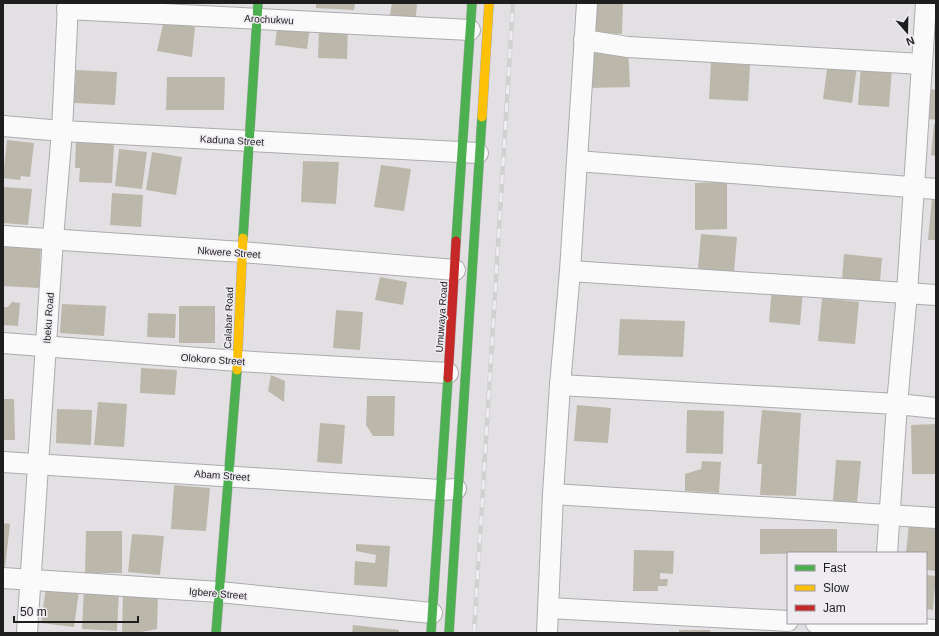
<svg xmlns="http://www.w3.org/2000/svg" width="939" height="636" viewBox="0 0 939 636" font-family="Helvetica,sans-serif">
	<rect width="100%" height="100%" fill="#e2e0e3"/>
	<g fill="#bbb8ab">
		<polygon points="316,3 355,3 354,10 316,8"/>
		<polygon points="392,3 417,3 416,17 390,15"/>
		<polygon points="597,3 623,3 622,34 595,33"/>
		<polygon points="933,3 936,3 936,39 932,38"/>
		<polygon points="164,20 195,27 192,57 157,51"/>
		<polygon points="278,22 310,26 307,49 275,45"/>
		<polygon points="319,27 348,28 347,59 318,58"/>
		<polygon points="628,47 630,87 591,88 590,49"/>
		<polygon points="711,62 750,65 748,101 709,99"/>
		<polygon points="828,62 857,66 852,103 823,99"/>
		<polygon points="861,66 892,69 889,107 858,105"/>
		<polygon points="76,70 117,72 115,105 74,103"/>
		<polygon points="167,77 225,77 224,110 166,110"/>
		<polygon points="931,89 936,90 936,120 929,119"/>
		<polygon points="934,124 936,124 936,156 931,155"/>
		<polygon points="7,140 34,143 30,177 21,176 20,180 3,178"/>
		<polygon points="76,142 114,144 112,183 79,182 80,168 75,168"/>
		<polygon points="119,149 147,152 142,189 115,186"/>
		<polygon points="152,152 182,157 176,195 146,190"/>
		<polygon points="303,161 339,162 336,204 301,202"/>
		<polygon points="381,165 411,169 404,211 374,207"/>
		<polygon points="727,182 727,229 695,230 695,183"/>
		<polygon points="4,187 32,189 28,225 3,223"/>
		<polygon points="112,193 143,195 141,227 110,225"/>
		<polygon points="932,198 936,198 936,240 928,240"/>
		<polygon points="701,234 737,237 734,272 698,269"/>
		<polygon points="3,242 41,244 39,288 3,286"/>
		<polygon points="844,254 882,258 880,282 842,279"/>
		<polygon points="380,277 407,282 403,305 375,300"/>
		<polygon points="772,286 803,289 800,325 769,322"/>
		<polygon points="822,298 859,302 855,344 818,341"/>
		<polygon points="12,302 20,303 18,326 3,325 3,307 8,307"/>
		<polygon points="62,304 106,306 104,336 60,333"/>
		<rect x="179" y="306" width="36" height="37"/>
		<polygon points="336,310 363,312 360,350 333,348"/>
		<polygon points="148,313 176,314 175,338 147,337"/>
		<polygon points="620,319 685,321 683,357 618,355"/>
		<polygon points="141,368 177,370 175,395 140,393"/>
		<polygon points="271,375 285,381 284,402 268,391"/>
		<polygon points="367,396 395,396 394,436 373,436 366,425"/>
		<polygon points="3,399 14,399 15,440 3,440"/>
		<polygon points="98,402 127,404 124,447 94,445"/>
		<polygon points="577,405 611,408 608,443 574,441"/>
		<polygon points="57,409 92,410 91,445 56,443"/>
		<polygon points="687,410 724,411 723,454 686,453"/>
		<polygon points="762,410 801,413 796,496 760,495 762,464 757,464"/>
		<polygon points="320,423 345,425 342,464 317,462"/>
		<polygon points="936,424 936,474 912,474 911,425"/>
		<polygon points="836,460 861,461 857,502 833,501"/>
		<polygon points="702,461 721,462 719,493 685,491 685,474 701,469"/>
		<polygon points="174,485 210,488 206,531 171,529"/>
		<polygon points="3,523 10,524 5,567 3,567"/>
		<polygon points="909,524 936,526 936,571 926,570 926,553 906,553"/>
		<polygon points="760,529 837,529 837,553 760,554"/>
		<polygon points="86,531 122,531 122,573 85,573"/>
		<polygon points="132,534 164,536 160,575 128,572"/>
		<polygon points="356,544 390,546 387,587 354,585 355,561 375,563 376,555 356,551"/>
		<polygon points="634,550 674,551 673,574 660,573 660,579 668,579 667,586 658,586 658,591 633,591"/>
		<polygon points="926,575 936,576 933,610 926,609"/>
		<polygon points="46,587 79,591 74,627 41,623"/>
		<polygon points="84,588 119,590 117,631 82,629"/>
		<polygon points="123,594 158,595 157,629 136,633 122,633"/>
		<polygon points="353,625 399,630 399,633 352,633"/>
		<rect x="679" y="630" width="31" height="3"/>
	</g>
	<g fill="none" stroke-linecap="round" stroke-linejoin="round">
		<g stroke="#acabad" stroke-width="22">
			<g id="street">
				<polyline points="67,9 470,30"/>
				<polyline points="584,40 628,47 922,64"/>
				<polyline points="3,126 62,131 478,153"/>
				<polyline points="577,161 936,189"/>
				<polyline points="3,236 242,252 455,270"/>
				<polyline points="570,271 936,295"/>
				<polyline points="3,343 238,361 448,373"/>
				<polyline points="560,385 897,404 936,408"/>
				<polyline points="3,462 440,490 456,489"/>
				<polyline points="553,494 936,518"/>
				<polyline points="887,553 897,404 907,293 926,3"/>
				<polyline points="3,578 219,592 432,613"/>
				<polyline points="549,608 788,621"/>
				<polyline points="816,623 936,630"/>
				<polyline points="27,633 53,238 62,131 68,3"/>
				<polyline points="547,633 553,494 560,385 570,271 587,3"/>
			</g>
		</g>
		<g stroke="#acabad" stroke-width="10">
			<g id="fast">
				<polyline points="243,238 258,3"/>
				<polyline points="456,241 472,3"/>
				<polyline points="216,633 237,370"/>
				<polyline points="431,633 448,378"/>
				<polyline points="449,633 482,117"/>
			</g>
		</g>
		<g stroke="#acabad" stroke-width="10">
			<g id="slow">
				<polyline points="482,117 489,3"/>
				<polyline points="237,370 243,238"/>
			</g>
		</g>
		<g stroke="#acabad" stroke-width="10">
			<polyline id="jam" points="448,378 456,241"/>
		</g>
		<use href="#street" stroke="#fbfafb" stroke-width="20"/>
		<use href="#fast" stroke="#4caf50" stroke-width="9"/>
		<use href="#slow" stroke="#ffc107" stroke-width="9"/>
		<use href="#jam" stroke="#c62828" stroke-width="9"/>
		<g stroke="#d1d1d1" stroke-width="4.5">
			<polyline id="rail" points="474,633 513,3"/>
		</g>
		<use href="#rail" stroke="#efecf1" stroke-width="3" stroke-dasharray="9" stroke-linecap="butt"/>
	</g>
	<g text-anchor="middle" stroke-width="3" stroke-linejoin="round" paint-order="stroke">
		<g font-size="10" fill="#1f1e1f" stroke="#efecf1">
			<text transform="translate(269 19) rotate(3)" y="4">Arochukwu</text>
			<text transform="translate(232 140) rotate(3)" y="4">Kaduna Street</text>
			<text transform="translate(229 252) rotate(4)" y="4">Nkwere Street</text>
			<text transform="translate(441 317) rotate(-86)" y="4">Umuwaya Road</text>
			<text transform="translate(48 318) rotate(-86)" y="4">Ibeku Road</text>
			<text transform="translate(228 318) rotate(-88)" y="4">Calabar Road</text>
			<text transform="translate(213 359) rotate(4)" y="4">Olokoro Street</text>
			<text transform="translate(222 475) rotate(4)" y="4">Abam Street</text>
			<text transform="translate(218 593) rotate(5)" y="4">Igbere Street</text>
		</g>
	</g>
	<rect width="939" height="636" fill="none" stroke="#1f1e1f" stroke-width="8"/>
	<rect x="787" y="552" width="140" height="72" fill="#efecf1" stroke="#9c9a9d"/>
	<rect x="795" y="565" width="20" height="6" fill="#4caf50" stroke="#9c9a9d"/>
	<text x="823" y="572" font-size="12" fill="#1f1e1f">Fast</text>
	<rect x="795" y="585" width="20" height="6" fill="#ffc107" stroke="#9c9a9d"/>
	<text x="823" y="592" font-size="12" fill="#1f1e1f">Slow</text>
	<rect x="795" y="605" width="20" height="6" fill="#c62828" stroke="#9c9a9d"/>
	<text x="823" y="612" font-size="12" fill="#1f1e1f">Jam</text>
	<g transform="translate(907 32) rotate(160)" stroke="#efecf1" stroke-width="3" paint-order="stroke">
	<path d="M0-3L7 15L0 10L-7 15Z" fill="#1f1e1f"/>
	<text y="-6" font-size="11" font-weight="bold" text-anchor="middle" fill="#1f1e1f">N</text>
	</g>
	<path d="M14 616v6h124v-6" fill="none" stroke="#1f1e1f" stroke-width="2"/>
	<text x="20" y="616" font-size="12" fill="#1f1e1f" stroke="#efecf1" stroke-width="3" paint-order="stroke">50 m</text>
</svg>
